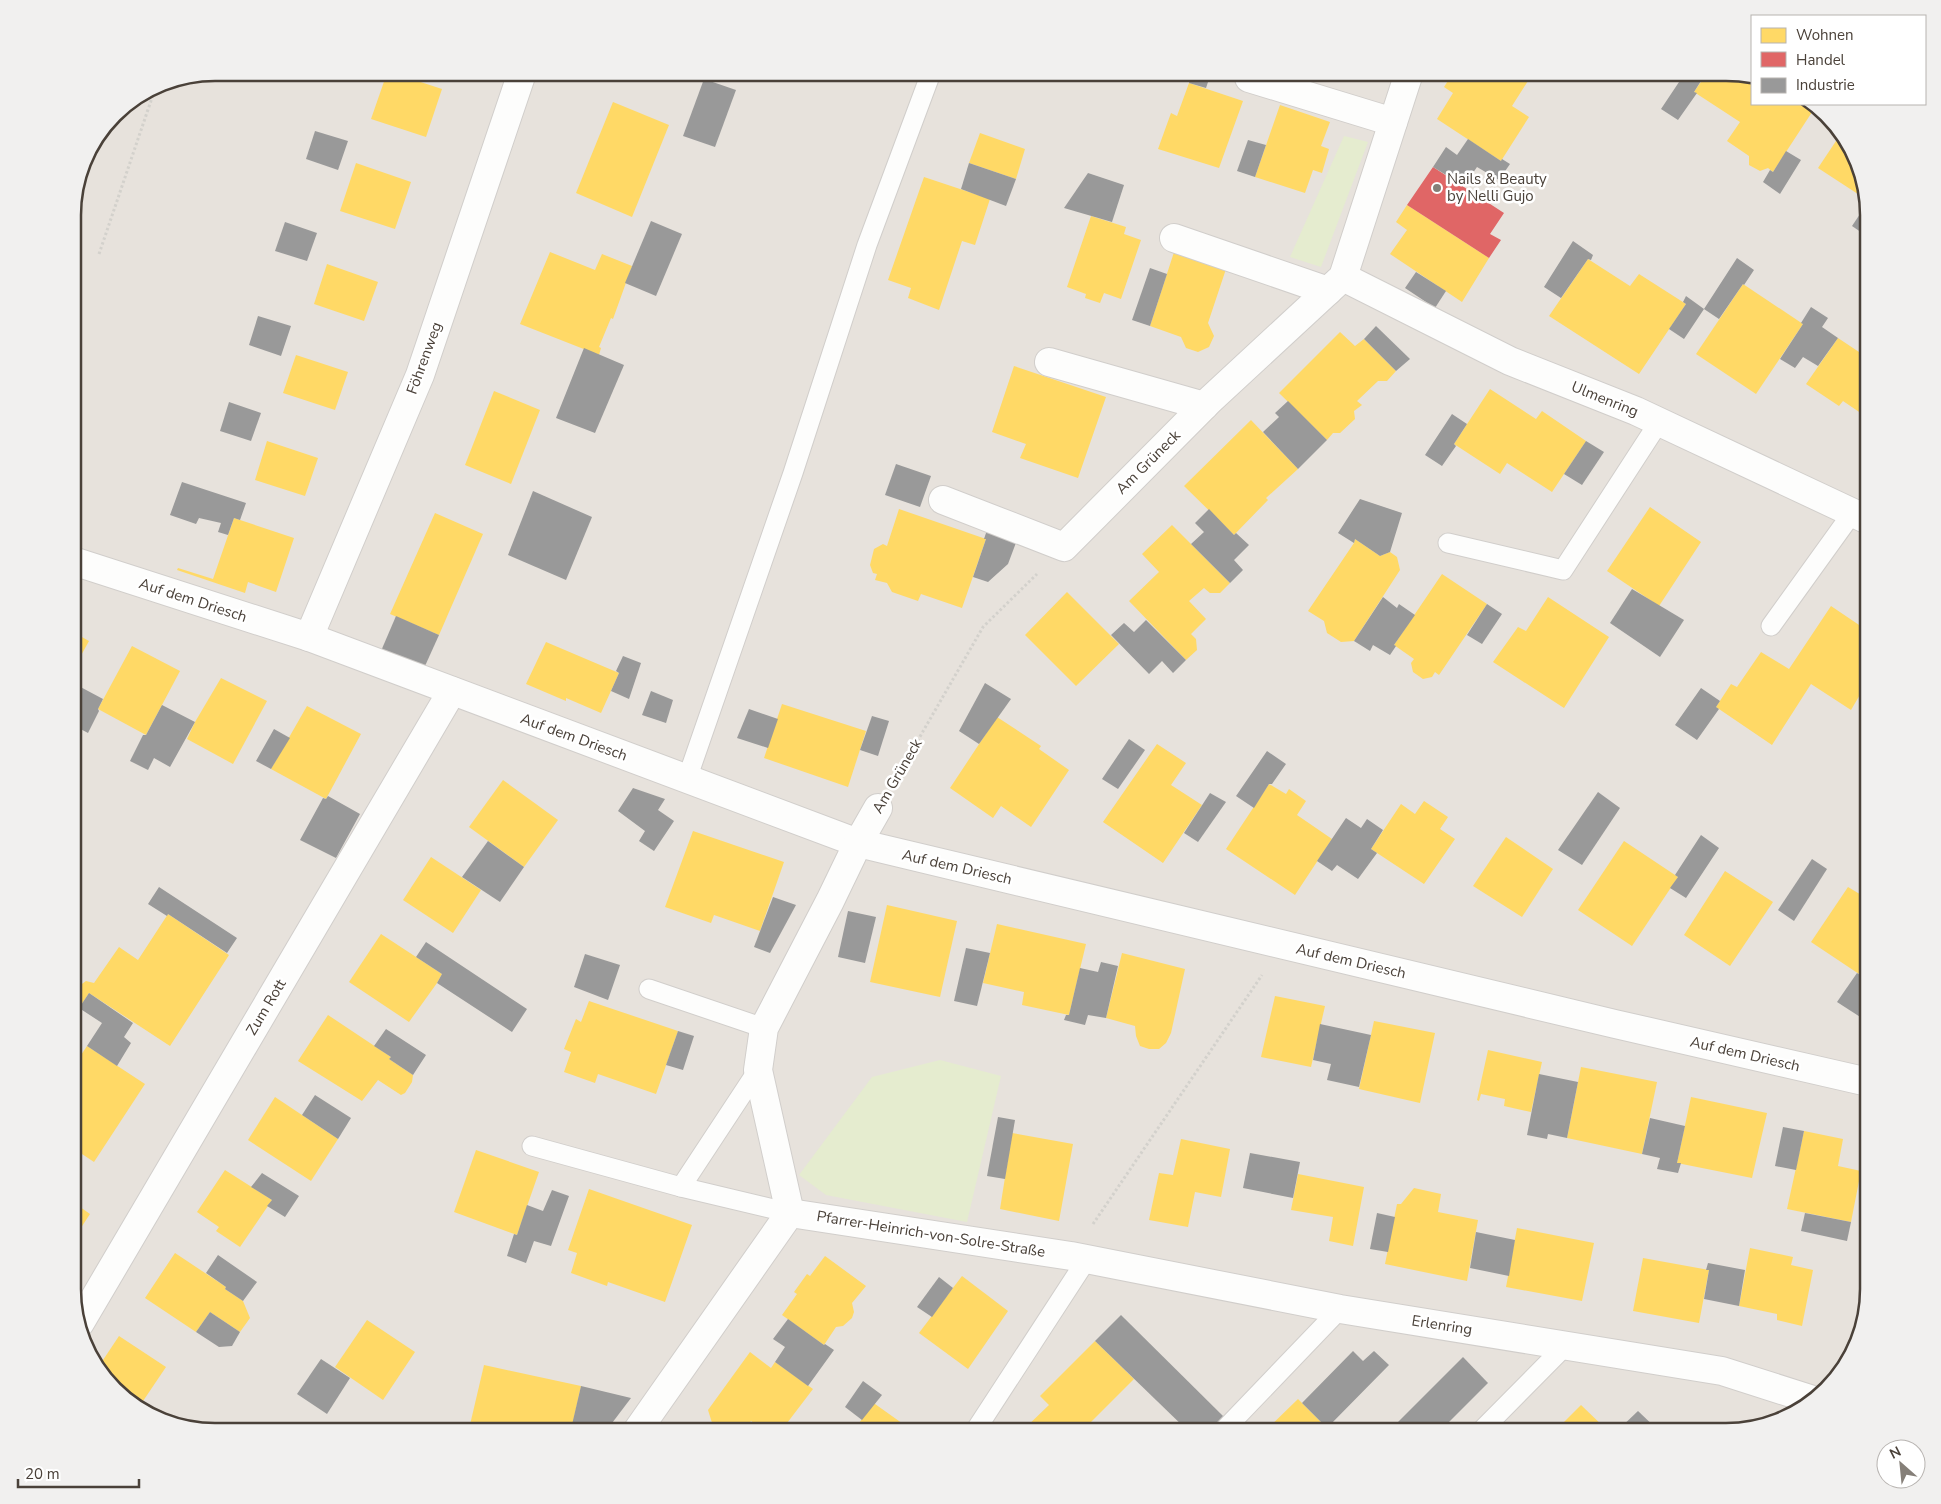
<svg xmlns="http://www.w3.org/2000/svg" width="1941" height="1504" viewBox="0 0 1941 1504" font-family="'Nunito Sans',sans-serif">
	<rect width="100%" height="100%" fill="#f3f1ee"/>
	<polygon fill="#e7e2dc" points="215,73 1726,73 1752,77 1752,104 1814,104 1854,152 1868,215 1868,1289 1861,1335 1839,1376 1789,1417 1726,1431 215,1431 169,1424 128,1402 87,1352 73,1298 73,206 87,152 121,108 161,83"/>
	<g fill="#e5eccf">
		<polygon points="1344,136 1368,142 1321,267 1290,257"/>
		<polygon points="940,1060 1001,1076 967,1222 826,1195 799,1175 872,1077"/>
	</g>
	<g fill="#ffd966">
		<polygon points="387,73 393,73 442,89 426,137 371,119"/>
		<polygon points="1032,73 1056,73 1053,80"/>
		<polygon points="1453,73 1533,73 1512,106 1529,117 1501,161 1437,119 1453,93 1444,87"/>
		<polygon points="1707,73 1726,73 1752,77 1752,104 1814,104 1816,106 1773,172 1768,168 1760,171 1749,165 1749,156 1727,141 1740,122 1694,92"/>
		<polygon points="1189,83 1243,101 1219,168 1158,149 1171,113 1177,116"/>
		<polygon points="613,102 669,125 632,217 576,193"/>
		<polygon points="1280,105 1330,122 1321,146 1329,149 1322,173 1313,170 1305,193 1255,177"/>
		<polygon points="980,133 1025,149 1016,179 969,163"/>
		<polygon points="1840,135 1854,152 1864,198 1818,168"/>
		<polygon points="356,163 411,182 395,229 340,211"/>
		<polygon points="924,177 990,199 975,245 962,241 939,310 908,298 911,288 888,280"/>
		<polygon points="1407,205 1489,258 1462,302 1390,254 1407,230 1396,222"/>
		<polygon points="1091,216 1126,227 1124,234 1141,240 1121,299 1104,293 1100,303 1085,298 1086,294 1067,287"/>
		<polygon points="1176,246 1228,263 1208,323 1214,336 1209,347 1198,352 1186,348 1181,337 1150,326"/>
		<polygon points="550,252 595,270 602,254 632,266 613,319 611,318 599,347 601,348 599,355 520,324"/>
		<polygon points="1588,259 1630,286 1639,274 1686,304 1639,374 1549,316"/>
		<polygon points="327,264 378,282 364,321 314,304"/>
		<polygon points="1743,284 1803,324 1756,394 1696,354"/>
		<polygon points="1340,332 1355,346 1364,339 1396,371 1387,381 1378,381 1357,401 1362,405 1354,411 1355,419 1340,433 1333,433 1327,440 1279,393"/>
		<polygon points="1838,338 1868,358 1868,418 1843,401 1839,406 1806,384"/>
		<polygon points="296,355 348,372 335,410 283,393"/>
		<polygon points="1014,366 1106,397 1078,478 1020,458 1026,444 992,432"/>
		<polygon points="1490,389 1536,419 1542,411 1586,441 1552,492 1507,463 1500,474 1454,444"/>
		<polygon points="494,391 540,410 511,484 465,465"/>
		<polygon points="1251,420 1298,469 1266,498 1268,500 1234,535 1184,486"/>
		<polygon points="267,441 318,458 305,496 255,480"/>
		<polygon points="1650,507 1701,542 1659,606 1607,571"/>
		<polygon points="899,509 986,539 962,608 921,594 918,601 892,592 887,583 875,580 877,574 873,573 870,565 874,549 883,544 887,546"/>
		<polygon points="435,513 483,534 439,635 390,614"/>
		<polygon points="234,518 294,538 276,592 248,582 245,593 177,570 178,568 213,579"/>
		<polygon points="1172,525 1230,583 1220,593 1210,593 1204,588 1189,601 1206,619 1191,634 1196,639 1197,650 1186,660 1129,601 1159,572 1142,554"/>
		<polygon points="1355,539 1380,556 1390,552 1397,557 1400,570 1354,641 1341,642 1327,633 1324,621 1308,611 1354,543"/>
		<polygon points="1442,574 1487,604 1439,675 1435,672 1432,677 1423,679 1413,672 1411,663 1414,659 1394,645"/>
		<polygon points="1067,592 1119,644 1076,686 1025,635"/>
		<polygon points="1548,597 1609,637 1564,708 1493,662 1518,627 1526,631"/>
		<polygon points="1831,606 1868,631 1868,681 1851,710 1811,684 1772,745 1716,707 1731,684 1737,687 1761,652 1789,669"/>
		<polygon points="73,632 89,641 73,670"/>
		<polygon points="546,642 619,673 601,713 566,698 566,701 526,684"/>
		<polygon points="132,646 180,671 146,735 98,709"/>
		<polygon points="221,678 267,701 233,764 187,739 195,722"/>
		<polygon points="782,704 866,731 848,787 764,758"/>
		<polygon points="307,706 361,734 326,799 271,769"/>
		<polygon points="997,717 1041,746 1039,749 1069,770 1031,827 1001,806 993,818 950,788"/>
		<polygon points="1157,744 1186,763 1171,785 1202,805 1163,863 1103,822"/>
		<polygon points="503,780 558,820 524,867 469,827"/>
		<polygon points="1269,784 1286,794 1289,789 1306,801 1297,815 1332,839 1295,895 1226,849"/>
		<polygon points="1424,801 1448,817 1440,829 1455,839 1424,884 1371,849 1401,804 1415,814"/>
		<polygon points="693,831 784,862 760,931 714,915 711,923 665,907"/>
		<polygon points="1506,837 1553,869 1522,917 1473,886"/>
		<polygon points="1624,841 1678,877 1632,946 1578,910"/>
		<polygon points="431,857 481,890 453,933 403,900"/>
		<polygon points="1725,871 1773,902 1730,966 1684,935"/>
		<polygon points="1848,887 1868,899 1868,980 1811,942"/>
		<polygon points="887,905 957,921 940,997 870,982"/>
		<polygon points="168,914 229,955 170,1046 89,993 79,1008 73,1004 74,982 79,986 86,981 94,983 119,947 138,960"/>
		<polygon points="997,924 1086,944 1069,1015 1022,1005 1024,992 983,983"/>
		<polygon points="381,934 442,974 437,983 409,1022 349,982"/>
		<polygon points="1122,953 1185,969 1171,1033 1166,1043 1159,1049 1149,1049 1140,1046 1136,1036 1135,1026 1106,1018"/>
		<polygon points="1275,996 1325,1006 1311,1067 1261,1057"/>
		<polygon points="589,1001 678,1031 656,1094 598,1074 595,1083 564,1072 571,1052 564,1049 576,1019 581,1022"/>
		<polygon points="328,1015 391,1057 389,1059 413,1075 412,1082 405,1093 401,1095 378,1080 362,1101 298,1061"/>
		<polygon points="1374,1021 1435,1033 1420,1103 1359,1089"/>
		<polygon points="87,1046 145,1084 94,1162 73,1148 73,1067"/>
		<polygon points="1488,1050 1542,1062 1531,1112 1504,1106 1505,1099 1481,1094 1479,1101 1477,1100"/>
		<polygon points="1581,1067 1657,1082 1642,1154 1567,1138"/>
		<polygon points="275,1097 338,1139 311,1181 248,1140"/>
		<polygon points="1691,1097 1767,1113 1752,1178 1677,1163"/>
		<polygon points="1804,1131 1843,1139 1838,1166 1861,1171 1851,1222 1787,1209"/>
		<polygon points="1012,1133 1073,1144 1059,1221 1000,1209"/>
		<polygon points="1181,1139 1230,1149 1221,1197 1195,1192 1188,1227 1149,1220 1159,1173 1173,1175"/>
		<polygon points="476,1150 539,1172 517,1235 454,1212"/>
		<polygon points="225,1170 272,1200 240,1247 216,1231 219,1227 197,1212"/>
		<polygon points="1298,1174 1364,1187 1353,1246 1329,1241 1333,1217 1291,1210"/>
		<polygon points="1414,1188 1441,1194 1438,1212 1478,1220 1467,1281 1385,1264 1397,1204 1401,1204"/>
		<polygon points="589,1189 692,1225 665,1302 608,1282 607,1286 571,1273 577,1253 568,1250"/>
		<polygon points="73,1202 90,1214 73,1240"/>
		<polygon points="1517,1228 1594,1243 1582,1301 1506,1287"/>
		<polygon points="1750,1248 1793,1257 1791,1265 1813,1270 1802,1326 1777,1320 1777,1314 1739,1306"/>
		<polygon points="175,1253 226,1287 225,1289 243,1301 250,1318 240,1332 210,1312 196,1332 145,1298"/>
		<polygon points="825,1256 866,1286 852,1303 854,1312 852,1318 843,1326 836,1327 824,1345 782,1315 797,1294 794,1292 807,1274 810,1276"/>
		<polygon points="1643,1258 1709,1270 1699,1323 1633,1311"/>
		<polygon points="962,1276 1008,1311 968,1369 919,1333"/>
		<polygon points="367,1320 415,1352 383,1400 335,1367"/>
		<polygon points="119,1336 166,1367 139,1407 123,1395 99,1366"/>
		<polygon points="1095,1341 1134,1379 1082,1431 1022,1431 1049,1405 1040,1396"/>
		<polygon points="750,1352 771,1368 775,1362 813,1389 781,1431 765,1431 751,1421 743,1431 713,1426 708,1410"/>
		<polygon points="484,1365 581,1386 571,1431 481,1431 469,1429"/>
		<polygon points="1298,1399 1327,1428 1332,1431 1265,1431"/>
		<polygon points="874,1403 875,1404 913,1431 853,1431"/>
		<polygon points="1581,1405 1608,1431 1555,1431"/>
		<polygon points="1547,1427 1552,1431 1542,1431"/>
	</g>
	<polygon fill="#e06666" points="1433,167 1504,213 1490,234 1501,240 1489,258 1407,205"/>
	<g fill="#999">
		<polygon points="357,73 370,73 369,77"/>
		<polygon points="1169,73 1211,73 1206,88 1189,83 1190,80"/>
		<polygon points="1534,73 1555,73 1549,82"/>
		<polygon points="1685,73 1706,73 1694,92 1697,93 1678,120 1661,109"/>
		<polygon points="704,79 736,90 715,147 683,136"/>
		<polygon points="315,131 348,141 338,170 306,159"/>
		<polygon points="1468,139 1501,161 1502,159 1510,164 1499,180 1477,167 1464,186 1433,167 1446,147 1457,155"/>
		<polygon points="1248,140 1266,145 1255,177 1237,171"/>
		<polygon points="1786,151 1801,160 1780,194 1763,182 1770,170 1773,172"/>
		<polygon points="969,163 1016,179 1006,206 961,189"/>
		<polygon points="1088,173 1124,185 1112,222 1064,208"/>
		<polygon points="1866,205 1868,215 1868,237 1852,226"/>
		<polygon points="651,221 682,234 656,296 625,283"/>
		<polygon points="285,222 317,233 307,261 275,251"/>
		<polygon points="1573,241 1593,255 1591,260 1588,259 1561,298 1544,287"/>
		<polygon points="1737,258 1754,270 1744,285 1743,284 1719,319 1704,309"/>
		<polygon points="1150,268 1167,274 1150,326 1132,320"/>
		<polygon points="1416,272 1446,291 1435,308 1405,288"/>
		<polygon points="1686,296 1704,309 1684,339 1669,329 1686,304 1683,302"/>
		<polygon points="1811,307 1828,318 1822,327 1838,338 1818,366 1803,357 1795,368 1780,359 1803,324 1801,323"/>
		<polygon points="258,316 291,326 281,356 249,345"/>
		<polygon points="1376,326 1410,359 1396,371 1364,339"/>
		<polygon points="584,348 624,365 595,433 556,418"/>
		<polygon points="1288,401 1327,440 1298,469 1263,432 1279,417 1275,413"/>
		<polygon points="229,402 261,413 251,441 220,431"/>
		<polygon points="1452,414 1467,424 1454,444 1456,446 1442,466 1425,455"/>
		<polygon points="1586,441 1604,452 1582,485 1564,474"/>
		<polygon points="896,464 931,476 920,507 885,495"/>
		<polygon points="182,482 246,503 240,520 234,518 228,535 218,532 221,523 199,518 196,524 170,515"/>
		<polygon points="533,491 592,517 566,580 508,555"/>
		<polygon points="1360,499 1402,513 1390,552 1380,556 1355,539 1354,543 1338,533"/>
		<polygon points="1209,509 1234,535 1236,533 1249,545 1234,560 1243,570 1230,583 1191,544 1204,532 1195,523"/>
		<polygon points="987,530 1017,540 1008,564 988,582 973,577 986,539 984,539"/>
		<polygon points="1632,589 1684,620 1660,657 1610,623"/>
		<polygon points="1383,597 1397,608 1399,604 1415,615 1394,645 1396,646 1390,655 1373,645 1370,651 1354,641"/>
		<polygon points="1487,604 1502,614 1482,644 1467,635"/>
		<polygon points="396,616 439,635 425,666 381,651"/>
		<polygon points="1146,620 1186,660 1173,673 1162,661 1149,674 1111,635 1124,623 1134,632"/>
		<polygon points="623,656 641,663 629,699 611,691 619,673 616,671"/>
		<polygon points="73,683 103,699 98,709 99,711 88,733 73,725"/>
		<polygon points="985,683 1011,699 979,744 959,731"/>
		<polygon points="1701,688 1720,701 1716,707 1719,709 1697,740 1675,725"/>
		<polygon points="651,691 673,700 666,723 642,715"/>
		<polygon points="162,705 195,722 170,767 154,758 148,770 130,761 143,735 146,735"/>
		<polygon points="749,709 778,719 768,748 737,738"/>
		<polygon points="872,716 889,721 878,756 860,750"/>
		<polygon points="274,729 290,738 271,769 256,761"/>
		<polygon points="1129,739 1145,750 1118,789 1102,779"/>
		<polygon points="1267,751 1286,764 1272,784 1269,784 1254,808 1236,796"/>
		<polygon points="633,788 665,799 658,810 674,821 654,851 639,841 645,831 618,811"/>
		<polygon points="1598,792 1620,808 1582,865 1558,850"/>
		<polygon points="1210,793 1226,802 1198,842 1184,833"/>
		<polygon points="328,796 360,814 336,858 300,840 323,798 326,799"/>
		<polygon points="1346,818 1361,828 1367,819 1383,830 1371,849 1377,853 1358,879 1337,865 1332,871 1317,861"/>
		<polygon points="1701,835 1719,848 1686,898 1670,888 1678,877 1675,875"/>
		<polygon points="488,841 524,867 500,902 462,877"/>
		<polygon points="1812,859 1827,869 1794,921 1778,910"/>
		<polygon points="159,887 237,938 227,953 168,914 167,916 148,904"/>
		<polygon points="773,897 796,905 770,953 754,947"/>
		<polygon points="848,911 876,917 865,963 838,957"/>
		<polygon points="426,942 527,1009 512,1032 437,983 442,974 416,957"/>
		<polygon points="966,948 990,953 977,1006 954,1001"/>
		<polygon points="585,954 620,965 608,1000 574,987"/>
		<polygon points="1101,962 1118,966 1106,1018 1088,1015 1085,1025 1064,1020 1066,1015 1069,1015 1080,968 1098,972"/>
		<polygon points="1857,973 1868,980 1868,1022 1837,1002"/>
		<polygon points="89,993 133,1023 124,1037 131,1043 117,1066 87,1046 102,1023 79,1008"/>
		<polygon points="1320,1024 1371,1035 1359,1087 1327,1080 1331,1064 1313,1060"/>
		<polygon points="386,1029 426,1055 413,1075 389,1059 391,1057 374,1046"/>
		<polygon points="678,1031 694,1036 683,1070 666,1065"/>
		<polygon points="1539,1074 1578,1082 1567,1138 1548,1134 1547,1139 1527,1135"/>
		<polygon points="315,1095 351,1118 338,1139 302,1115"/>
		<polygon points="998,1117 1015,1120 1005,1179 987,1176"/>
		<polygon points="1650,1118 1685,1126 1677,1163 1681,1163 1678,1173 1657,1169 1660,1158 1642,1154"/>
		<polygon points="1783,1127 1804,1131 1796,1170 1775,1166"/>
		<polygon points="1250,1153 1300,1162 1293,1198 1243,1188"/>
		<polygon points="262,1173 299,1196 285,1217 267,1206 272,1200 251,1187"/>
		<polygon points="552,1190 569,1196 551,1246 534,1241 526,1263 507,1256 514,1234 517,1235 527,1205 543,1211"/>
		<polygon points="1377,1213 1395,1217 1388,1252 1370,1249"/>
		<polygon points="1805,1213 1851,1222 1847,1241 1801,1231"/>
		<polygon points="1476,1232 1515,1240 1509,1276 1470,1268"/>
		<polygon points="218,1255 257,1282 243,1301 225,1289 226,1287 206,1273"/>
		<polygon points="1708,1263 1745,1270 1739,1306 1704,1299 1709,1270 1706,1270"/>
		<polygon points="939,1277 953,1288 932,1317 917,1307"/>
		<polygon points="210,1312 240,1332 232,1346 219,1347 196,1332"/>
		<polygon points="1121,1315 1224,1417 1210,1431 1188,1431 1095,1341"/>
		<polygon points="788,1319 824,1345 825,1344 834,1350 808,1386 775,1362 785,1347 773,1339"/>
		<polygon points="1353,1351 1363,1361 1374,1351 1389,1365 1327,1428 1302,1403"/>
		<polygon points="1463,1357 1488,1383 1440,1431 1389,1431"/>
		<polygon points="321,1359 350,1378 327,1414 297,1394"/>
		<polygon points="863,1381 882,1395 862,1420 845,1407"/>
		<polygon points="581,1386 631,1398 606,1431 582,1431 571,1429"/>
		<polygon points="124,1397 137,1405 136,1406 128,1402"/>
		<polygon points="1638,1411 1659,1431 1617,1431"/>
	</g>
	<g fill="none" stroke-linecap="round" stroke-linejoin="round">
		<g stroke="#d1cecb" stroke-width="21">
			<g id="service">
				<polyline points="1448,543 1563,570 1659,422"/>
				<polyline points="1771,626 1853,512"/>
				<polyline points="687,779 793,473 867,245 931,73"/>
				<polyline points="649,989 764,1028"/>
				<polyline points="532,1146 681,1187 790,1213"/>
				<polyline points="681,1187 758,1070"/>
				<polyline points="975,1431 1087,1259"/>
				<polyline points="1223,1431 1340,1309"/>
				<polyline points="1481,1431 1565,1346"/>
			</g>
		</g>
		<g stroke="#d1cecb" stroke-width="30">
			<g id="minor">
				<polyline points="1249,78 1393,122"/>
				<polyline points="1174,238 1328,291"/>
				<polyline points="1343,277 1510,361 1636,411 1868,520"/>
				<polyline points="1049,362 1204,406"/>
				<polyline points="943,500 1064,547 1210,400 1343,277 1409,73"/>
				<polyline points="73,561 309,637 858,843 1615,1024 1868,1082"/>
				<polyline points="309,637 420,375 522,73"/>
				<polyline points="790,1213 1071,1256 1340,1309 1722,1371 1810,1399"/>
				<polyline points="80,1323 452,691"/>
				<polyline points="637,1431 790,1213 758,1070 764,1028 830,901 858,843 878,808"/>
			</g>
		</g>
		<g stroke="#d3d1cc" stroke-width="3" stroke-dasharray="2.5 2.5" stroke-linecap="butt">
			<polyline points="99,254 156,86"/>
			<polyline points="895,780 983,627 1037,574"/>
			<polyline points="1093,1224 1262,975"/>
		</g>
		<use href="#service" stroke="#fdfdfc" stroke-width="19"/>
		<use href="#minor" stroke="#fdfdfc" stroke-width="28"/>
	</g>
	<circle fill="#857f78" stroke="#fff" stroke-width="2" cx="1437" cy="188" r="5"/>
	<g text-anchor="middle" stroke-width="5" stroke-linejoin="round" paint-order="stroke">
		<g font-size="15" fill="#4a4139" stroke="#fff" text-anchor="start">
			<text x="1447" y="184">Nails &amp; Beauty<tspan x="1447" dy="17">by Nelli Gujo</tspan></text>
		</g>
		<g font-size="15" fill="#4a4139" stroke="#fff">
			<text transform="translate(424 358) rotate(-70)" y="5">Föhrenweg</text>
			<text transform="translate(1605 399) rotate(22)" y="5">Ulmenring</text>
			<text transform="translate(1148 462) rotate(-45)" y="5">Am Grüneck</text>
			<text transform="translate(193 600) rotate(18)" y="5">Auf dem Driesch</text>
			<text transform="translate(574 737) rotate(20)" y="5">Auf dem Driesch</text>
			<text transform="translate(897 776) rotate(-60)" y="5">Am Grüneck</text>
			<text transform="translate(957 867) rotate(13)" y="5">Auf dem Driesch</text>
			<text transform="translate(1351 961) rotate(13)" y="5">Auf dem Driesch</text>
			<text transform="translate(266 1007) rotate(-59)" y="5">Zum Rott</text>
			<text transform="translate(1745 1054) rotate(13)" y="5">Auf dem Driesch</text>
			<text transform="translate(931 1234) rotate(9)" y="5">Pfarrer-Heinrich-von-Solre-Straße</text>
			<text transform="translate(1442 1325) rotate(9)" y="5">Erlenring</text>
		</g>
	</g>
	<path d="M0 0H1941V1504H0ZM215 81H1726A134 134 0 0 1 1860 215V1289A134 134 0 0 1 1726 1423H215A134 134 0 0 1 81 1289V215A134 134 0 0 1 215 81Z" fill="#f1f0ef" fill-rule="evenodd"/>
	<path fill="none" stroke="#4a4139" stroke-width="2.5" d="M215 81H1726A134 134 0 0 1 1860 215V1289A134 134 0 0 1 1726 1423H215A134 134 0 0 1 81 1289V215A134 134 0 0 1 215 81Z"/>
	<rect x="1751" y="15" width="175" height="90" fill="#ffffff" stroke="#b7b3b0"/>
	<rect x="1761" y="28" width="25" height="15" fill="#ffd966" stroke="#b7b3b0"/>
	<text x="1796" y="40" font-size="15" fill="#4a4139">Wohnen</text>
	<rect x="1761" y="52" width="25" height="15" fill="#e06666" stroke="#b7b3b0"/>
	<text x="1796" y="65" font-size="15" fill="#4a4139">Handel</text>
	<rect x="1761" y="78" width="25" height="15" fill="#999999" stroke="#b7b3b0"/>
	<text x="1796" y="90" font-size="15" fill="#4a4139">Industrie</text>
	<g transform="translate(1901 1464) rotate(333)"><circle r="24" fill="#ffffff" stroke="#b7b3b0"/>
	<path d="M0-4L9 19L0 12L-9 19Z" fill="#857f78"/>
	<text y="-8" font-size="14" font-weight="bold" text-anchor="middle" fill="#4a4139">N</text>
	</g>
	<path d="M18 1479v8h121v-8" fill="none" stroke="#4a4139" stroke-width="2.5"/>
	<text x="25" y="1479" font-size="15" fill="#4a4139" stroke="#ffffff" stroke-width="4" paint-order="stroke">20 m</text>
</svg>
